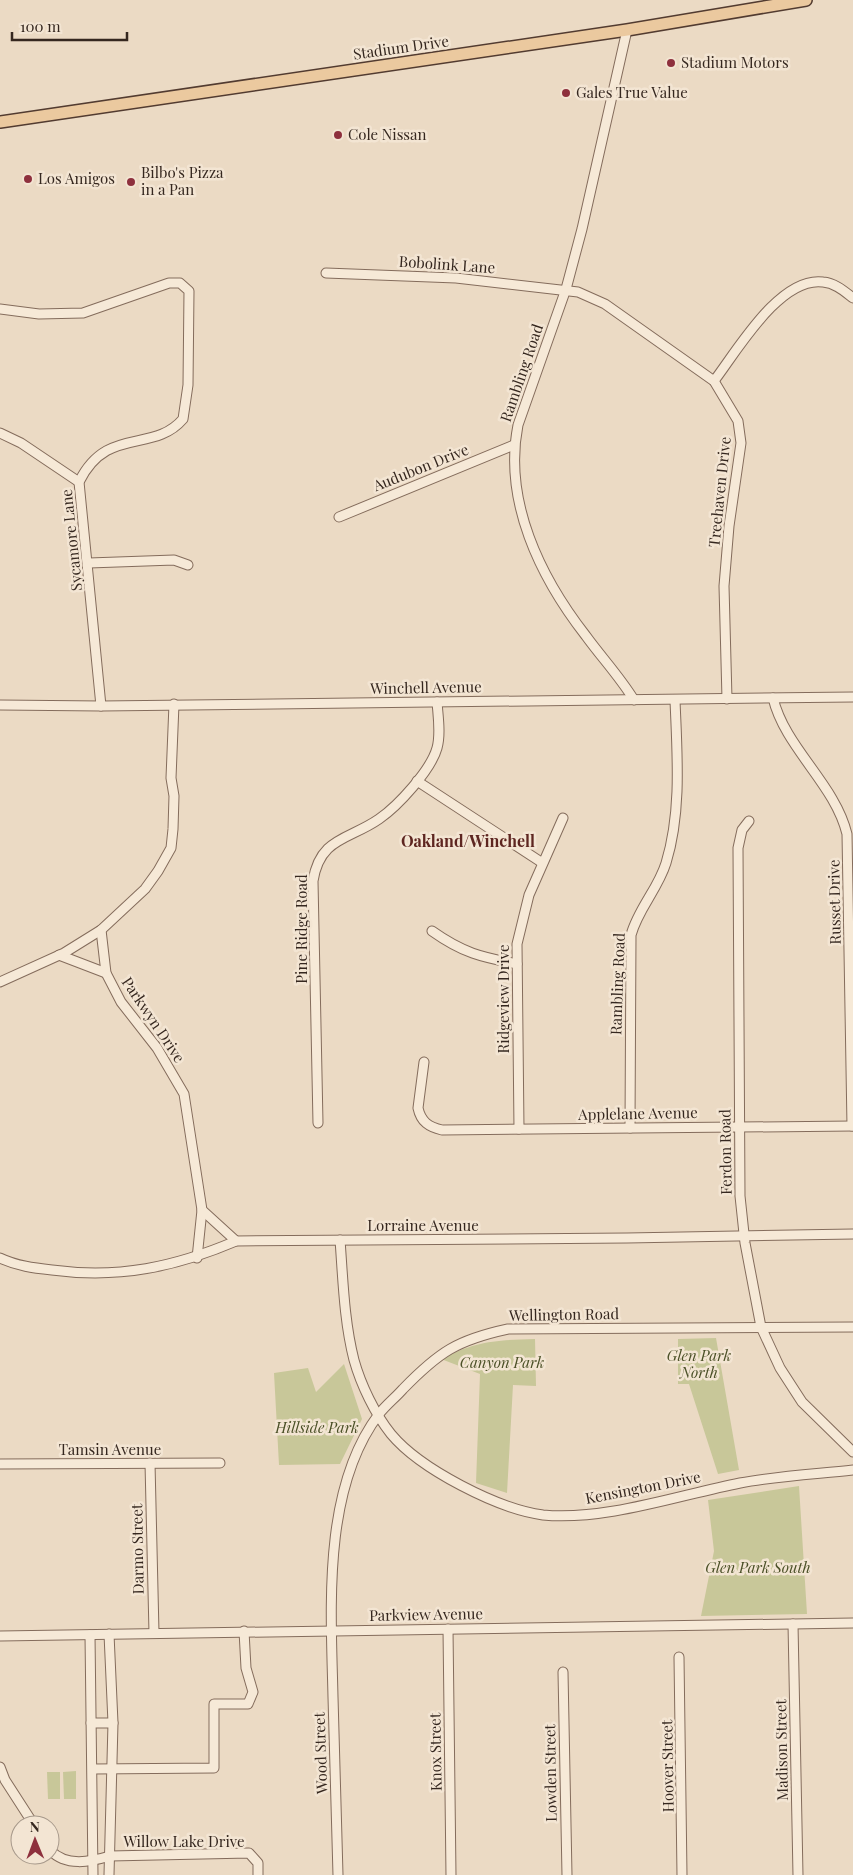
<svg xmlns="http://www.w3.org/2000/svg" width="853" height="1875" viewBox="0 0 853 1875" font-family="'Playfair Display',serif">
	<rect width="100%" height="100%" fill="#ebdac4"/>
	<g fill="#c8c799">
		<polygon points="716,1338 739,1470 718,1474 689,1384 678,1384 678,1339"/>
		<path d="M 535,1339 L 536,1386 L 513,1385 L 507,1493 L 476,1483 L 480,1374 L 441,1359 C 476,1341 496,1340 535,1339 Z"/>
		<polygon points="344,1364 362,1419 340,1464 279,1465 274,1373 308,1368 316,1392"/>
		<polygon points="799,1486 807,1614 701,1616 714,1551 708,1500"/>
		<polygon points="76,1771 76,1799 64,1799 63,1772"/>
		<polygon points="47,1772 60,1772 60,1799 48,1799"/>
	</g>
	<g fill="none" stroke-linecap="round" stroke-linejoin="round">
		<g stroke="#846c5c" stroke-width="11">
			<g id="minor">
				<path d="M 627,30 L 582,229 L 566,289 L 518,425 C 503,501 540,577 586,636 C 602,658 620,677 634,700"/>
				<polyline points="326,273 456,278 578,292 605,304 714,381 738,421 741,443 729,526 724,586 727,699"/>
				<path d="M 0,309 L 39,314 L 83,313 L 169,283 L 180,283 L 189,291 L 188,385 L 183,419 C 153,454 107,425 79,482 L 101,706"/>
				<path d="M 714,381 C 737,351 780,276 823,282 C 835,283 844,291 853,298"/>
				<polyline points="0,433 21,443 79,482"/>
				<polyline points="339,517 514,445"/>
				<polyline points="89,563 174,560 188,565"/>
				<path d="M 773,698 C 785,748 835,784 847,834 L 852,1126"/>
				<polyline points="0,705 101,706 853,697"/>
				<polyline points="417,781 541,862"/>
				<polyline points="749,821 742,830 738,848 740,1196 745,1243 761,1327 780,1368 802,1402 853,1452"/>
				<polyline points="101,930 106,973 121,1002 157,1048 184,1094 202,1210 236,1241"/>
				<path d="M 432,931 C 463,953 481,957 517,964"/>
				<polyline points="59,955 106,973"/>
				<polyline points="0,982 64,953 101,930 145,889 158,871 171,848 173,829 174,796 171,778 174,704"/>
				<path d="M 424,1062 L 418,1108 C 421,1122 429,1127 442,1130 L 853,1126"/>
				<path d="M 318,1123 L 313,881 C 320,837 349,840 379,819 C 398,806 431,770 437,748 C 441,734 438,716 437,702"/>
				<path d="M 630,1128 L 631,935 C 638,909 658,889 666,863 C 682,811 677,753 675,700"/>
				<polyline points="519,1129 517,944 529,895 563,818"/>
				<path d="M 340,1240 C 343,1279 344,1321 354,1360 C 361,1385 375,1414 391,1434 C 420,1469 498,1509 543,1515 C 605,1521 679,1495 740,1483 C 777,1476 816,1474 853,1470"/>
				<path d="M 0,1258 C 17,1266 34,1268 52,1270 C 119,1279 175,1267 236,1241 L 627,1238 L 853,1234"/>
				<polyline points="197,1258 202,1210"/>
				<polyline points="150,1463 154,1633"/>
				<polyline points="0,1464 220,1463"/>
				<polyline points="793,1624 798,1875"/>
				<polyline points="448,1629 451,1875"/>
				<polyline points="109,1634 113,1723 109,1875"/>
				<polyline points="90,1635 93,1875"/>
				<polyline points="0,1636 853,1623"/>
				<polyline points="679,1657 682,1875"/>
				<polyline points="563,1672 567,1875"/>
				<polyline points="91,1723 113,1723"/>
				<polyline points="0,1767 5,1780 34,1825"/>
				<polyline points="93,1769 214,1768 214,1704 248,1704 253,1692 246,1668 244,1631"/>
				<path d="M 50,1850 C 66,1867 90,1862 110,1856 L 249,1853 L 258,1863 L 258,1875"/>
				<path d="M 338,1875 C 336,1816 335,1756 333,1697 C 331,1608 322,1489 379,1414 C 386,1405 395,1398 403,1389 C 439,1352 457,1340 508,1329 L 853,1327"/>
			</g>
		</g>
		<g stroke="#523b30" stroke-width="14">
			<polyline id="major" points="0,122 627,30 806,0"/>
		</g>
		<use href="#minor" stroke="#f6e9d7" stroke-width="9"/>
		<use href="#major" stroke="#ebc99f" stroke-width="11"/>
	</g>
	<g fill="#8e303d" stroke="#f3e5d3" stroke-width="2">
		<circle cx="671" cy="63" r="5"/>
		<circle cx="566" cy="93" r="5"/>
		<circle cx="338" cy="135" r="5"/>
		<circle cx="28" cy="179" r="5"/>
		<circle cx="131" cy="182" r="5"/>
	</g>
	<g text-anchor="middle" stroke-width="5" stroke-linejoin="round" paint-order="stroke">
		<g font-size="15" fill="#35271f" stroke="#f3e5d3">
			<text transform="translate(401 48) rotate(-8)" y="5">Stadium Drive</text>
			<text transform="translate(447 265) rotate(4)" y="5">Bobolink Lane</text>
			<text transform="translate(522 373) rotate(-71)" y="5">Rambling Road</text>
			<text transform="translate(421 468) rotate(-22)" y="5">Audubon Drive</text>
			<text transform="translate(720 492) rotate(-84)" y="5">Treehaven Drive</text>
			<text transform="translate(72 540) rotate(-96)" y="5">Sycamore Lane</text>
			<text transform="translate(426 688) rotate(-1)" y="5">Winchell Avenue</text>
			<text transform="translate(835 902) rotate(-91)" y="5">Russet Drive</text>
			<text transform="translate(302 929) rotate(-90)" y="5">Pine Ridge Road</text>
			<text transform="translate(618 984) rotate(-88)" y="5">Rambling Road</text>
			<text transform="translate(504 999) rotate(-90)" y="5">Ridgeview Drive</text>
			<text transform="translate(153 1020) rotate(56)" y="5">Parkwyn Drive</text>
			<text transform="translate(638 1114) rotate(-1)" y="5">Applelane Avenue</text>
			<text transform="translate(726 1152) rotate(-91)" y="5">Ferdon Road</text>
			<text x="423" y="1231">Lorraine Avenue</text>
			<text transform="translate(564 1315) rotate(-1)" y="5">Wellington Road</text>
			<text x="110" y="1455">Tamsin Avenue</text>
			<text transform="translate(643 1488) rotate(-11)" y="5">Kensington Drive</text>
			<text transform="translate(138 1549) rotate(-91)" y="5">Darmo Street</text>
			<text transform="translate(426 1615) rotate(-1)" y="5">Parkview Avenue</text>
			<text transform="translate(782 1750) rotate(-91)" y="5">Madison Street</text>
			<text transform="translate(436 1752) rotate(-91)" y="5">Knox Street</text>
			<text transform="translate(321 1753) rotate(-92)" y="5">Wood Street</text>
			<text transform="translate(668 1766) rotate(-91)" y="5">Hoover Street</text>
			<text transform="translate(551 1773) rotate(-91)" y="5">Lowden Street</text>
			<text x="184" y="1847">Willow Lake Drive</text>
		</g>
		<g font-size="15" fill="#35271f" stroke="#f3e5d3" text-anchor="start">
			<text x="681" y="68">Stadium Motors</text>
			<text x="576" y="98">Gales True Value</text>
			<text x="348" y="140">Cole Nissan</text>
			<text x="141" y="178">Bilbo's Pizza<tspan x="141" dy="17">in a Pan</tspan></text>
			<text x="38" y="184">Los Amigos</text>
		</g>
		<g font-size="15" font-style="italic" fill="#4b5027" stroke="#f3e5d3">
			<text x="699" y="1361">Glen Park<tspan x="699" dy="17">North</tspan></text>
			<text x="502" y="1368">Canyon Park</text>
			<text x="317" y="1433">Hillside Park</text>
			<text x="758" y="1573">Glen Park South</text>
		</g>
		<g font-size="16" font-weight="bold" fill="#5e2621" stroke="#f3e5d3">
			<text x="468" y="847">Oakland/Winchell</text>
		</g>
	</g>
	<g transform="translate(35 1840) rotate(359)"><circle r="24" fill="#f3e5d3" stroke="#a7998b"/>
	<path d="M0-4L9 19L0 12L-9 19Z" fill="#8e303d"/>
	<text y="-8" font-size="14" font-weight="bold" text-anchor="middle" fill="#35271f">N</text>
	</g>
	<path d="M12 32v8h115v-8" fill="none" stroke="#35271f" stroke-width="2.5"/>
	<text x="20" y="32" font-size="15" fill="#35271f" stroke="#f3e5d3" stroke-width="4" paint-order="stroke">100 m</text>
</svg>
